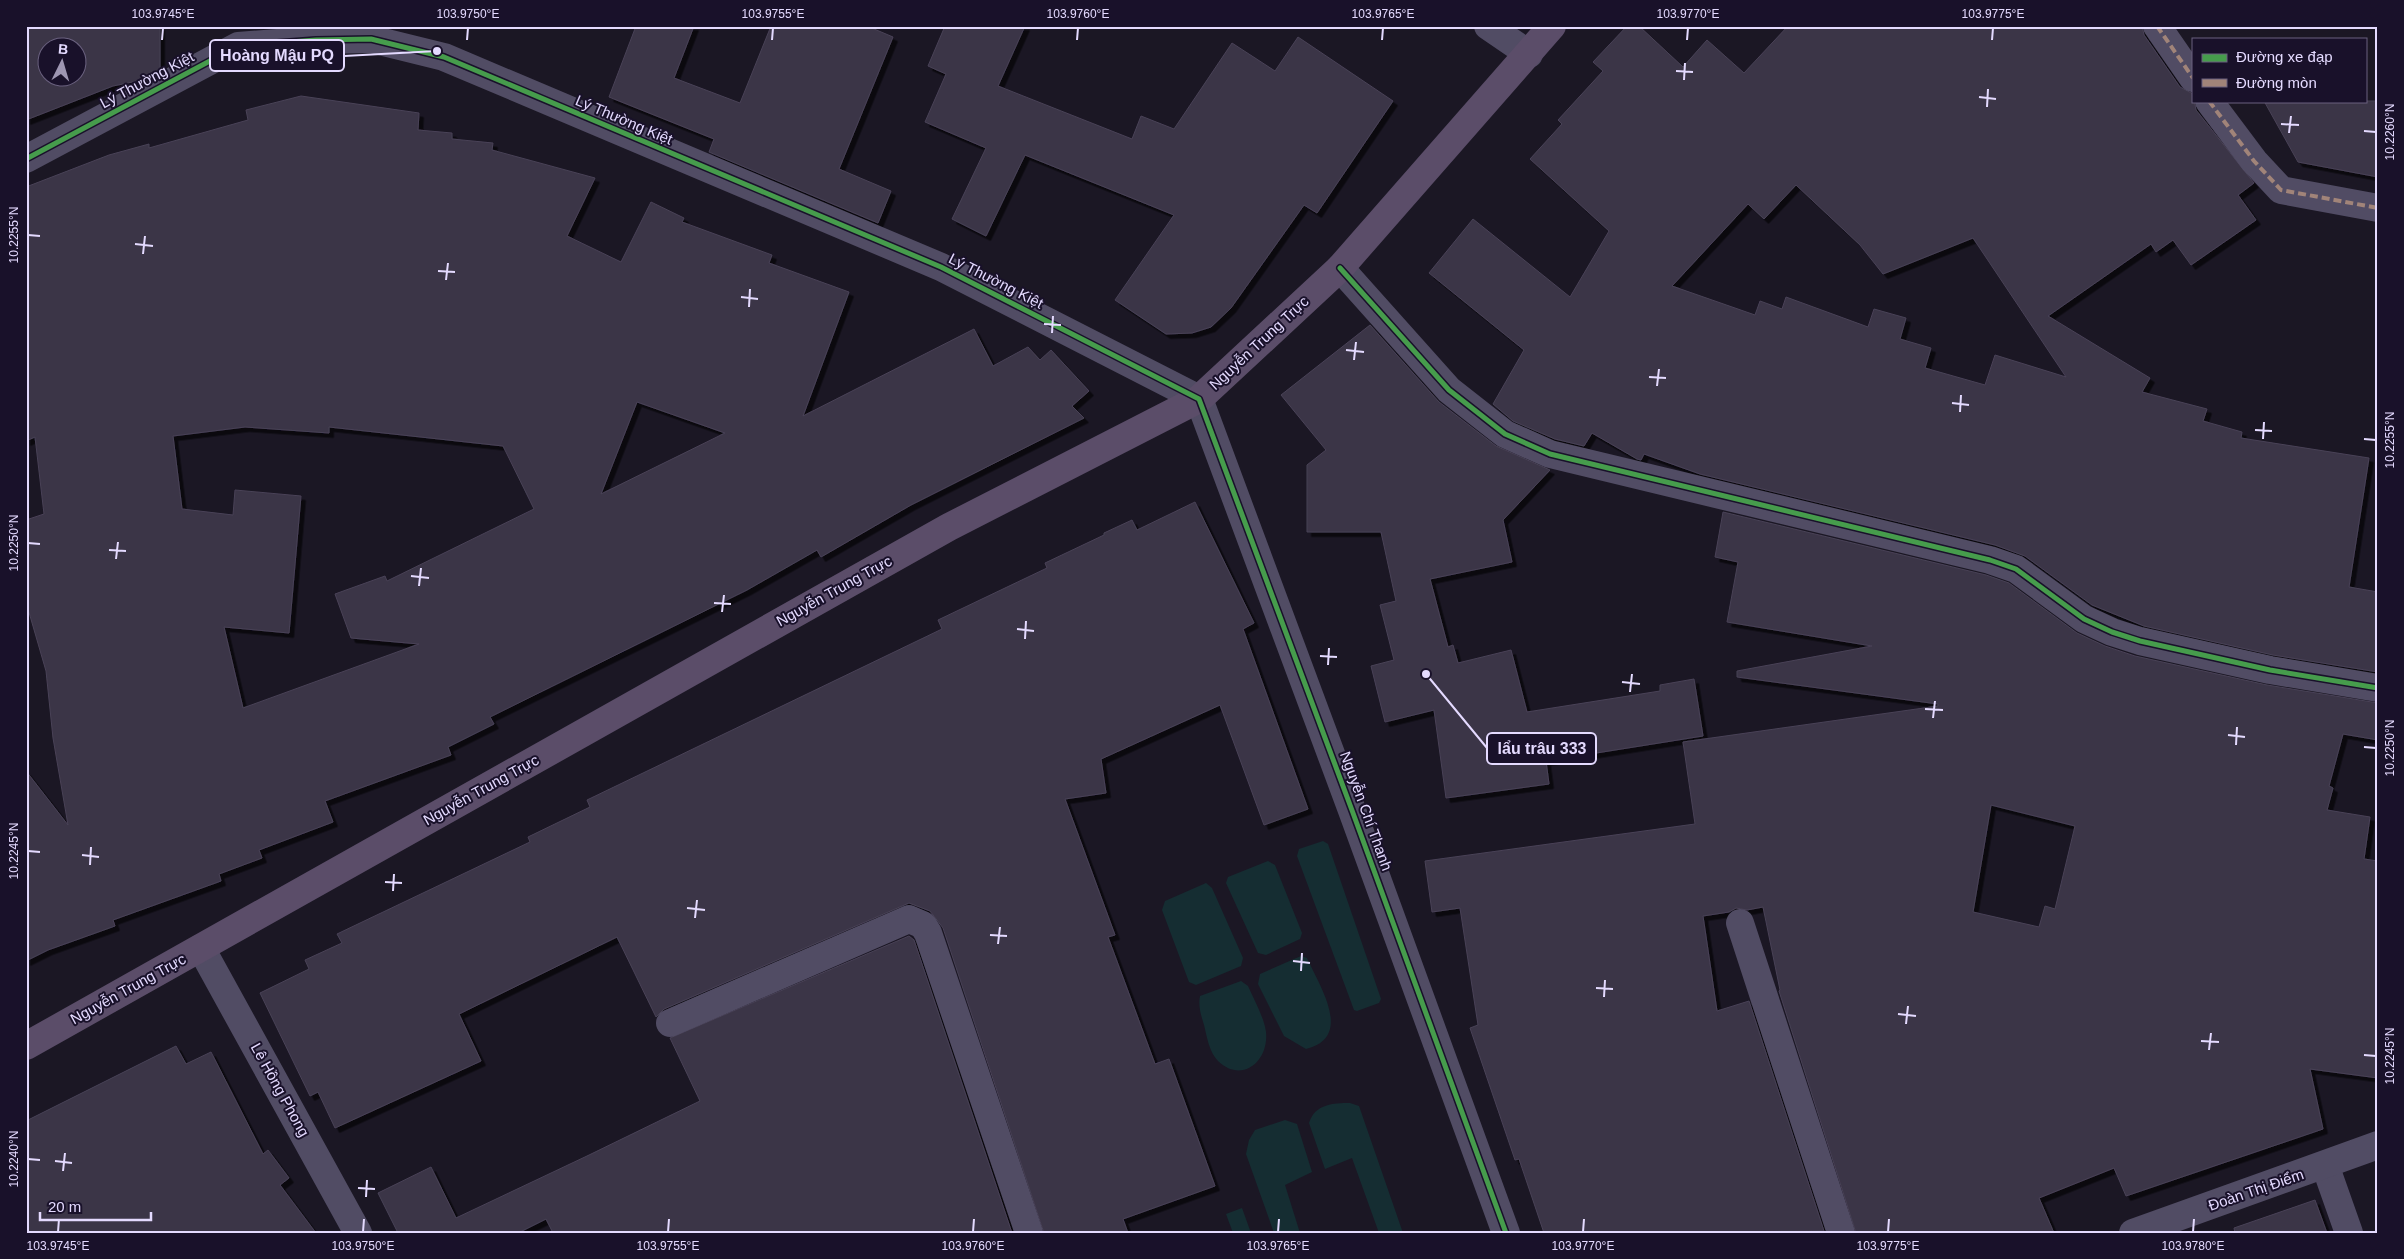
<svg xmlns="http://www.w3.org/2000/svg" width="2404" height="1259" viewBox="0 0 2404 1259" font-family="Arial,sans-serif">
	<defs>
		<filter id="shadow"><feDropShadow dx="4.5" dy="4.5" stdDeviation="0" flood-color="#0009"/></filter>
	</defs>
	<rect width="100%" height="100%" fill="#1b1724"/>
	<g fill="#152d32">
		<polygon points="1323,841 1328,844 1381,999 1379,1003 1357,1011 1354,1010 1297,856 1299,849"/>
		<polygon points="1268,861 1275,865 1302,933 1300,939 1266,955 1258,953 1226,883 1228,877"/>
		<polygon points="1206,883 1212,888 1243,958 1241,966 1196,985 1189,982 1162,910 1165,901"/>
		<path d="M 1301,956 L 1307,958 C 1320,987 1354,1037 1306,1049 L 1284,1036 L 1258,984 L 1260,974 Z"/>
		<path d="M 1241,981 L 1248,986 C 1254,1000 1264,1017 1266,1032 C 1269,1061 1242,1084 1218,1061 C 1209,1052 1207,1037 1204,1025 C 1201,1015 1198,1006 1200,996 Z"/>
		<path d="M 1350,1103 L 1359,1106 L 1403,1233 L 1379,1233 L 1352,1158 L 1325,1169 L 1309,1123 C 1315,1104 1333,1103 1350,1103 Z"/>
		<polygon points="1285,1120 1297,1124 1312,1172 1285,1185 1300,1233 1274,1233 1246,1154 1249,1140 1255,1130"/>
		<polygon points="1242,1208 1251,1233 1233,1233 1226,1214"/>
	</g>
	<g fill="#3b3546" stroke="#494257" fill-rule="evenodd" filter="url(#shadow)">
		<path d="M 26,26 L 160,26 L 160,70 L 142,80 L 113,86 L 26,120 ZM 48,48 L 78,48 L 78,78 L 48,78 Z"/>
		<polygon points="636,26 694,26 674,78 740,103 771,26 867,26 893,37 839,169 891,191 878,223 709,152 714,139 609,97"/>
		<polygon points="945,26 1025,26 998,86 1132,139 1141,116 1174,129 1232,43 1275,71 1298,37 1393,101 1317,213 1304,205 1231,308 1211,327 1192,333 1166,334 1115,300 1174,215 1025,155 986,236 952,219 986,148 925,122 946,74 928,66"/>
		<path d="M 1627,26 L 1639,26 L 1683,67 L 1707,40 L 1744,73 L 1788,26 L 2142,26 L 2144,35 L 2180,87 L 2193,94 L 2196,110 L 2254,183 L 2238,195 L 2256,220 L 2191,265 L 2173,240 L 2156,252 L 2151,244 L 2048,316 L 2150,378 L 2142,392 L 2207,409 L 2203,421 L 2242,432 L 2241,438 L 2369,458 L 2349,587 L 2378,592 L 2378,672 L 2273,655 L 2144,626 L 2092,605 L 2025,556 L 1995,545 L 1700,474 L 1644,454 L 1641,460 L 1637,459 L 1592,433 L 1584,446 L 1555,439 L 1513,421 L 1493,404 L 1524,350 L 1429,273 L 1473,219 L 1570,297 L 1609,231 L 1530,159 L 1562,124 L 1558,120 L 1603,71 L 1593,62 ZM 1796,185 L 1860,245 L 1883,274 L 1973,238 L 2066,377 L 1995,355 L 1985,385 L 1925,368 L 1931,348 L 1900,339 L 1906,318 L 1874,309 L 1868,327 L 1786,297 L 1782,309 L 1760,301 L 1755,315 L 1672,286 L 1748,204 L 1764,219 Z"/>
		<path d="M 301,96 L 419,113 L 418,130 L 452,133 L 452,139 L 493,143 L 492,150 L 595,178 L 567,236 L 621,262 L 651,202 L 684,218 L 682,222 L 772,255 L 769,263 L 849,292 L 803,416 L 974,329 L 993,366 L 1028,347 L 1040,360 L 1051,350 L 1089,391 L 1072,406 L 1084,418 L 911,505 L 821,557 L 817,550 L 747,590 L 490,717 L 494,724 L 448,747 L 451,755 L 325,801 L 333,822 L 259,850 L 262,858 L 219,874 L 221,881 L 113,920 L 115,926 L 48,950 L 26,961 L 26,771 L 68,825 L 53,738 L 46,671 L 26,602 L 26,520 L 44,514 L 35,437 L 26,441 L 26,187 L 109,155 L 149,144 L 149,148 L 248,120 L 246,110 ZM 637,402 L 725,433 L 601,494 ZM 245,427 L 329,433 L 329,427 L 503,446 L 534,509 L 387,581 L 385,576 L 335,594 L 351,638 L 419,644 L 243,708 L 224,627 L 289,633 L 301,496 L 235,490 L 233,515 L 182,509 L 173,436 Z"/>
		<polygon points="2264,101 2378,101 2378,177 2298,162"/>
		<polygon points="1370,325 1439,402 1496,446 1550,470 1503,520 1512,562 1430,579 1448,647 1453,645 1458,663 1511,650 1527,712 1660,691 1660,685 1694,679 1703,736 1546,761 1549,784 1446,798 1434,710 1385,722 1371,666 1394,660 1380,605 1396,601 1381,532 1307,532 1307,465 1326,450 1281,395"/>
		<polygon points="1195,502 1254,623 1243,629 1308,809 1264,825 1220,705 1101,759 1106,793 1065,799 1115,935 1108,937 1155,1064 1169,1059 1215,1186 1123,1219 1128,1233 1044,1233 943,928 930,911 909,903 664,1009 656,1017 617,937 459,1014 481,1061 335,1128 318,1092 310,1096 260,993 309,969 305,960 342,943 337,934 530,842 528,837 590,807 587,800 942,629 938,620 1047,568 1045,563 1104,535 1104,533 1132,520 1137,530"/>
		<path d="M 1723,512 L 1986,575 L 2009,583 L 2077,633 L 2105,646 L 2135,656 L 2267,685 L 2378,703 L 2378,740 L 2343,734 L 2329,786 L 2333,788 L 2327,810 L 2370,817 L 2364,859 L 2378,861 L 2378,1078 L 2310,1069 L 2323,1129 L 2126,1196 L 2114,1168 L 2039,1198 L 2054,1233 L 1856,1233 L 1779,991 L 1780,990 L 1763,907 L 1747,910 L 1736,908 L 1729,912 L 1703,916 L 1717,1011 L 1749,1001 L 1824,1231 L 1544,1233 L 1519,1159 L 1515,1160 L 1470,1028 L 1478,1025 L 1460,908 L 1432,912 L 1425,861 L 1695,824 L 1683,742 L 1938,706 L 1938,704 L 1737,677 L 1737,671 L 1872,646 L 1727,622 L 1738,562 L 1715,557 ZM 1991,805 L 2075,826 L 2055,909 L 2045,906 L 2039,927 L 1973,912 Z"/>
		<polygon points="909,936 914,940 1012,1233 553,1233 546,1219 518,1233 398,1233 378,1193 431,1167 456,1218 587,1156 700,1101 670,1038"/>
		<polygon points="176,1046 186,1064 211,1052 263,1154 268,1150 289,1178 280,1185 316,1233 26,1233 26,1121"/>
		<polygon points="2315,1200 2327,1233 2235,1233 2234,1228"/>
	</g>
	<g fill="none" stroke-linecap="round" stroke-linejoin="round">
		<g stroke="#514c64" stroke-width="28">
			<polyline points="1488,26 1529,54"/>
			<polyline points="2157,26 2193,78"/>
			<polyline points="2209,101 2254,161 2281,190 2378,208"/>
			<polyline points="1340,268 1449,390 1505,434 1550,454 1990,560 2016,569 2084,619 2112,632 2140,641 2270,670 2378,688"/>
			<polyline points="1199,399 1353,813 1506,1233"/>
			<polyline points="1740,923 1841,1233"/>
			<polyline points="201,948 358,1233"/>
			<polyline points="670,1023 909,919 923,925 928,933 1029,1233"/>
			<polyline points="2325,1165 2349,1233"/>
			<polyline points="2133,1233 2378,1145"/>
		</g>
		<polyline stroke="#514c64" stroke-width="28" points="26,159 238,46 316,40 371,39 444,57 941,267 1199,399"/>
		<polyline stroke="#5b4d69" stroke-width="28" points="26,1046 949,527 1199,399 1340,268 1552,26"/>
		<g stroke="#a18479" stroke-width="4" stroke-dasharray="8 4" stroke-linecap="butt">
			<polyline points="2157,26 2193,78"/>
			<polyline points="2209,101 2254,161 2281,190 2378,208"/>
		</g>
		<g stroke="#19112a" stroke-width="8">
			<g id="cycleway">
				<polyline points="26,159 238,46 316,40 371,39 444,57 941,267 1199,399 1353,813 1506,1233"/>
				<polyline points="1340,268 1449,390 1505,434 1550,454 1990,560 2016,569 2084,619 2112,632 2140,641 2270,670 2378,688"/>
			</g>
		</g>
		<use href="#cycleway" stroke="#469c4c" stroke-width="5"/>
	</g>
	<path fill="none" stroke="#e4daff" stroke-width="2" d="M 162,40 L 163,28M 467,40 L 468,28M 772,40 L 773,28M 1077,40 L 1078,28M 1382,40 L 1383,28M 1687,40 L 1688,28M 1992,40 L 1993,28M 1676,71 L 1693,72M 1684,80 L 1685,63M 1979,97 L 1996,99M 1987,107 L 1988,89M 2281,124 L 2299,125M 2364,131 L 2376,132M 2289,133 L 2291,116M 28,235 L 40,236M 135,244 L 153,246M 143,254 L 145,236M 438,271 L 455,272M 446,280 L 448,263M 741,297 L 758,299M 749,307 L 750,289M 1044,324 L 1061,325M 1052,333 L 1053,316M 1346,350 L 1364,352M 1354,360 L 1356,342M 1649,377 L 1666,378M 1657,386 L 1659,369M 1952,403 L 1969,405M 1960,412 L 1961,395M 2255,430 L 2272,431M 2263,439 L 2264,422M 2364,439 L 2376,440M 28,543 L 40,544M 109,550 L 126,551M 116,559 L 118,542M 411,576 L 429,578M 419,586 L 421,568M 714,603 L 731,604M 722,612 L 724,595M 1017,629 L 1034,631M 1025,639 L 1026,621M 1320,656 L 1337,657M 1328,665 L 1329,648M 1622,682 L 1640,684M 1630,692 L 1632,674M 1925,709 L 1943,710M 1933,718 L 1935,701M 2228,735 L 2245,737M 2236,745 L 2237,727M 2364,747 L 2376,748M 28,851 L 40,852M 82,855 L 99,857M 90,865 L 91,847M 385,882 L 402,883M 393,891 L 394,874M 687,908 L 705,910M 695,918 L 697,900M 990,935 L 1007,936M 998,944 L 1000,927M 1293,961 L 1310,963M 1301,971 L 1302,953M 1596,988 L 1613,989M 1604,997 L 1605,980M 1898,1014 L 1916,1016M 1906,1024 L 1908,1006M 2201,1041 L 2219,1042M 2209,1050 L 2211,1033M 2364,1055 L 2376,1056M 28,1159 L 40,1160M 55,1161 L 72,1163M 63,1171 L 65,1153M 358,1188 L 375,1189M 366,1197 L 367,1180M 58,1232 L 59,1219M 363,1232 L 364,1219M 668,1232 L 669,1219M 973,1232 L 974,1219M 1278,1232 L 1279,1219M 1583,1232 L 1584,1219M 1888,1232 L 1889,1219M 2193,1232 L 2194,1219"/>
	<g text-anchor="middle" stroke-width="4" stroke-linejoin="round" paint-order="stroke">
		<g font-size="15" fill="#e4daff" stroke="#19112a">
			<text transform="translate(147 80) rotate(-28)" y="5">Lý Thường Kiệt</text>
			<text transform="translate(624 120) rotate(23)" y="5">Lý Thường Kiệt</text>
			<text transform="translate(996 281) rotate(27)" y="5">Lý Thường Kiệt</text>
			<text transform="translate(1259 343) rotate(-43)" y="5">Nguyễn Trung Trực</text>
			<text transform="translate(834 591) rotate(-29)" y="5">Nguyễn Trung Trực</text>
			<text transform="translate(481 790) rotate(-29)" y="5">Nguyễn Trung Trực</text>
			<text transform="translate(1366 811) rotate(70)" y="5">Nguyễn Chí Thanh</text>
			<text transform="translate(128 989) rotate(-29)" y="5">Nguyễn Trung Trực</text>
			<text transform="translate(280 1090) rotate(61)" y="5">Lê Hồng Phong</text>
			<text transform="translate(2256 1190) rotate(-19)" y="5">Đoàn Thị Điểm</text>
		</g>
	</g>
	<path fill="none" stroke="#e4daff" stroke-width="2" d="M437 51L344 56M1426 674L1487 748"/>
	<g fill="#e4daff" stroke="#19112a" stroke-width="2">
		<circle cx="437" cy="51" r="5"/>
		<circle cx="1426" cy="674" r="5"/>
	</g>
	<g fill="#19112a" stroke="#e4daff" stroke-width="2">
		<rect x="210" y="40" width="134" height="31" rx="5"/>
		<rect x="1487" y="733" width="109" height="31" rx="5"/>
	</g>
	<g font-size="16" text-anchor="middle" font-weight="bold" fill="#e4daff">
		<text x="277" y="61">Hoàng Mậu PQ</text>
		<text x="1542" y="754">lẩu trâu 333</text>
	</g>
	<rect width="2404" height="1259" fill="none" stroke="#19112a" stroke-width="55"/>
	<rect x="2192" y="38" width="175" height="65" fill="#19112a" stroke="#6a617f"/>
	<rect x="2202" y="54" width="25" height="8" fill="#469c4c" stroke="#6a617f"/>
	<text x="2236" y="62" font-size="15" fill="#e4daff">Đường xe đạp</text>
	<rect x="2202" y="79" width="25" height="8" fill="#a18479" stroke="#6a617f"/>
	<text x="2236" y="88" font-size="15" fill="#e4daff">Đường mòn</text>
	<g transform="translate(62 62) rotate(5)"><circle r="24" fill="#19112a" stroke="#6a617f"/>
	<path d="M0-4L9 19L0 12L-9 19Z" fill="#9e96b2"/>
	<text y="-8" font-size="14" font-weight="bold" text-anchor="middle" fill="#e4daff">B</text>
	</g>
	<path d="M40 1212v8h111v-8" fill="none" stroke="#e4daff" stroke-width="2.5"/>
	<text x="48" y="1212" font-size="15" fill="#e4daff" stroke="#19112a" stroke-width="4" paint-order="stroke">20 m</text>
	<rect x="28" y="28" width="2348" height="1204" fill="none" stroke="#e4daff" stroke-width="2"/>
	<g font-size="12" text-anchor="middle" fill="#e4daff">
		<text x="163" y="18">103.9745°E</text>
		<text x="468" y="18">103.9750°E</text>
		<text x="773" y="18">103.9755°E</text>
		<text x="1078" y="18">103.9760°E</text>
		<text x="1383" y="18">103.9765°E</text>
		<text x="1688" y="18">103.9770°E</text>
		<text x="1993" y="18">103.9775°E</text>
		<text transform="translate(2390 132) rotate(-90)" y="4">10.2260°N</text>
		<text transform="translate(14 235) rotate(-90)" y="4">10.2255°N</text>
		<text transform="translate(2390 440) rotate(-90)" y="4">10.2255°N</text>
		<text transform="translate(14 543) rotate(-90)" y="4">10.2250°N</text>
		<text transform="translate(2390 748) rotate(-90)" y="4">10.2250°N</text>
		<text transform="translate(14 851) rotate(-90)" y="4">10.2245°N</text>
		<text transform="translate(2390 1056) rotate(-90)" y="4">10.2245°N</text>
		<text transform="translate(14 1159) rotate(-90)" y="4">10.2240°N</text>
		<text x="58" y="1250">103.9745°E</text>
		<text x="363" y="1250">103.9750°E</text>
		<text x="668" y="1250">103.9755°E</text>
		<text x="973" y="1250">103.9760°E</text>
		<text x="1278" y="1250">103.9765°E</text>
		<text x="1583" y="1250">103.9770°E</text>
		<text x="1888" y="1250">103.9775°E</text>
		<text x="2193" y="1250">103.9780°E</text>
	</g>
</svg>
